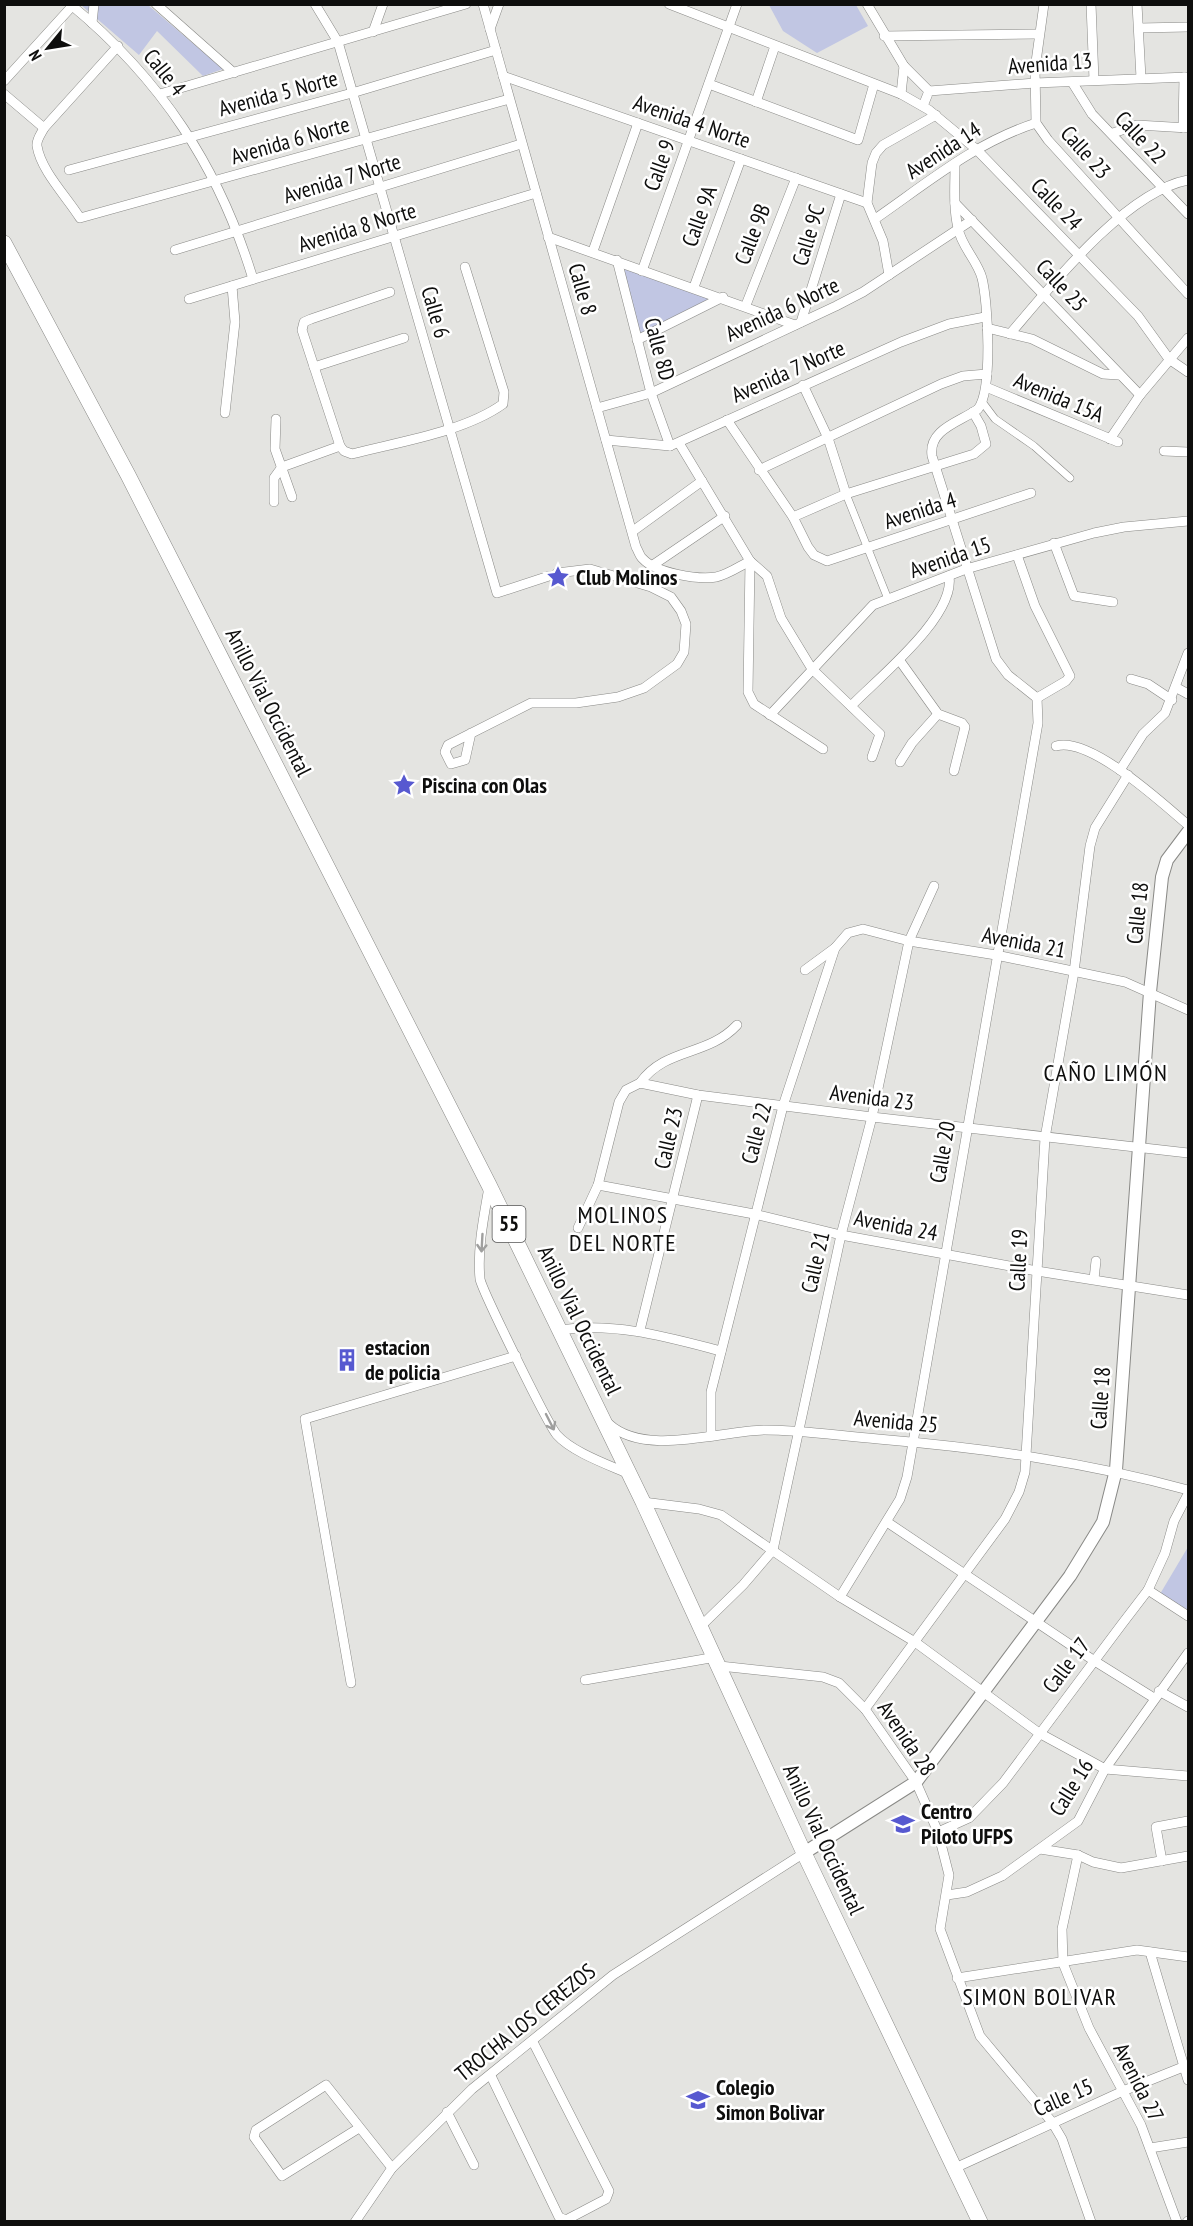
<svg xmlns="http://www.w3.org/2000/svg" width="1193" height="2226" viewBox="0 0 1193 2226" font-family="'PT Sans Narrow',sans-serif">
	<rect width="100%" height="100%" fill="#e4e4e1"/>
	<g fill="#c1c6e3">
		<polygon points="81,5 148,5 223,69 203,76 157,31 139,55"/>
		<polygon points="769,5 856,5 868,26 817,53 783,31"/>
		<polygon points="624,269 715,298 639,334"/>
		<polygon points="1188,1547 1188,1612 1160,1594"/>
	</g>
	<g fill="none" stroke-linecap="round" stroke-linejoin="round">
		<g stroke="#898986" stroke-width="8">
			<g id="pedestrian">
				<polyline points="983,403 995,419 1034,446 1070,478"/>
				<polyline points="846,494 888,599"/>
			</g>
		</g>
		<g stroke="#898986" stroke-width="10">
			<g id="minor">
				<path d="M 70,4 C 161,79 219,167 253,279"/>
				<polyline points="156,4 234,73"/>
				<polyline points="315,4 338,42 497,593 549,576"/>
				<path d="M 483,4 L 636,547 C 638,550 640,557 643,559 C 656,573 698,580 716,577 C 727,575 740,566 750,561"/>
				<polyline points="669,4 901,94 929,110 976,149 1138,316 1169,359 1188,372"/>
				<polyline points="867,4 904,66 929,91"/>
				<polyline points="1044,4 1035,69 1036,123 1048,140 1188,294"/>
				<polyline points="1091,4 1094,80"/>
				<polyline points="1137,4 1141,78"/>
				<polyline points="92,23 94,4"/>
				<polyline points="1139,28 1188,27"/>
				<polyline points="490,29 499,4"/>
				<polyline points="373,32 383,4"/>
				<polyline points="884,36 1038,34"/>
				<path d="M 118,46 L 44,128 C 41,134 36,140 37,146 C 41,171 67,197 80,218 L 509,99"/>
				<polyline points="503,76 867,203"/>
				<polyline points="4,81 74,4"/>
				<polyline points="1072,82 1092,114 1188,214"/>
				<polyline points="709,84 858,140 874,84"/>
				<polyline points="4,94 44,128"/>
				<polyline points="160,94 466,4"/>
				<polyline points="901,94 904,66"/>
				<polyline points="756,102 775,46"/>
				<polyline points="923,106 929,91 1035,83 1188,77"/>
				<polyline points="1183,128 1184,77"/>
				<polyline points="1113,133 1137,125 1188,128"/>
				<path d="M 955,164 C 955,185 953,207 958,228 C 961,246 977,260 982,278 C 988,302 993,390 978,409 C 960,422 928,429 932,456 L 996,659 L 1008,675 L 1037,698"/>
				<polyline points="69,170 352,93 496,50"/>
				<polyline points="955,203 1140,395"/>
				<path d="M 875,219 C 927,183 976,142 1036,123"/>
				<polyline points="548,237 795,325"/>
				<polyline points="175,250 521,144"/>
				<polyline points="593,251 638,123"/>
				<polyline points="617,260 651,393 670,446"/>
				<polyline points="642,271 737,4"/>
				<polyline points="889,275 883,241 867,203 872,163 876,153 883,145 936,115"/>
				<polyline points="694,287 741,159"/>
				<path d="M 390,292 L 311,319 L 304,322 L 302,330 L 340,446 L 344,451 L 352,454 C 398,442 464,432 503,404 L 504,392 L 465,267"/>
				<polyline points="189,299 536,193"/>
				<polyline points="746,305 796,178"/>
				<polyline points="801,322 841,194"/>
				<polyline points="987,328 1032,339 1103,374 1119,375"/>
				<path d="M 1010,334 C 1051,286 1125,192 1188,180"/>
				<polyline points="637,340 723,297"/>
				<polyline points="314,367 404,338"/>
				<polyline points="803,385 828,438 846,494"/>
				<polyline points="986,387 1118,442"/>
				<polyline points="597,408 651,393 836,306 863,292 972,220"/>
				<polyline points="225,413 235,322 232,286"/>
				<polyline points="276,419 275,449 292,497"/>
				<polyline points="727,420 793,517 808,547 814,555 827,561 1031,493"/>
				<polyline points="1110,439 1140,395 1188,338"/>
				<polyline points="606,440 670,446 901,342 949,324 985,317"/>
				<polyline points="679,443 750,561 767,576 781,618 812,669 880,734 872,757"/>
				<polyline points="1164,451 1188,452"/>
				<polyline points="759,470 941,384 963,376 987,374"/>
				<polyline points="274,502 274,478 282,467 340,446"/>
				<polyline points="793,517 846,494 974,454 986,444 981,426 973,412"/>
				<polyline points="633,531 702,481"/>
				<polyline points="1054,543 1074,596 1113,602"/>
				<polyline points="1017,555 1035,606 1070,676 1066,681 1037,698"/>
				<polyline points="750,561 748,692 754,704 823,749"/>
				<polyline points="653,565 725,516"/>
				<polyline points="900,661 938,714 962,723 965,727 954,771"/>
				<polyline points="1131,679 1148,684 1172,700"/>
				<polyline points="1177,688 1188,694"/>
				<path d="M 851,706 C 878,678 956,616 949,576"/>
				<polyline points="770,715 873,605 966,569 1094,533 1124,527 1188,521"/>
				<polyline points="471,733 465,760 451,764 445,752 448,745 531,703 576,703 618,697 644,688 677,664 684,652 686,624 681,611 671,597 651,587 590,569 557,573"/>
				<path d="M 1056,746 C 1090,736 1162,803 1188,825"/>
				<polyline points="900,762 912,743 938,714"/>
				<polyline points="1120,770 1143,734 1165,713 1188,653"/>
				<polyline points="805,970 835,948"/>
				<path d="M 640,1083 C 666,1047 707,1057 737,1025"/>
				<polyline points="598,1185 754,1214 841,1235 1037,1271 1188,1295"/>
				<path d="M 489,1187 C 484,1216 477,1249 480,1279 C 482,1290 548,1425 557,1435 C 572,1452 609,1465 629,1474"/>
				<polyline points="578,1228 598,1185 619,1102 626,1090 640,1083 698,1095 872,1117 1188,1153"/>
				<polyline points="1094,1279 1096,1261"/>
				<path d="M 560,1330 C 616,1322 667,1337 721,1351"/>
				<polyline points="640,1330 698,1095"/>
				<path d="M 609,1424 C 645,1457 720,1431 764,1430 C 802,1430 840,1436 878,1439 C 984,1448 1086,1462 1188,1490"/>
				<polyline points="711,1436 711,1392 783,1106 835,948 848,933 863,929 909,941 996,955 1125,982 1188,1010"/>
				<polyline points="643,1502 699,1509 721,1515 840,1597 915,1642 1039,1733 1105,1769 1188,1776"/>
				<polyline points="887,1522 1093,1660 1154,1698"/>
				<polyline points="1148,1590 1188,1616"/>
				<polyline points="840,1597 900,1499 907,1477 1038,723 1037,698"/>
				<polyline points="701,1626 743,1585 773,1550 841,1235 872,1117 909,941 934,886"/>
				<polyline points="720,1666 823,1677 839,1683 865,1709 916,1782 938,1832 949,1875 940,1929 980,2036 1052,2122 1062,2139 1091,2222"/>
				<polyline points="585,1680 716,1657"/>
				<polyline points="351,1683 305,1419 516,1356"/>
				<polyline points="1159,1691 1188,1707"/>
				<polyline points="865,1709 1005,1519 1019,1492 1025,1472 1045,1138 1074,972 1090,846 1095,828 1128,775"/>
				<polyline points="938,1832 969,1818 1003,1783 1122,1624 1148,1590 1165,1553 1174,1521 1188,1494"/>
				<polyline points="1040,1849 1078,1855 1093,1862 1121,1868 1188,1856"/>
				<polyline points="1078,1855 1062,1929 1063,1963 1089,2028 1141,2125 1177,2222"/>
				<polyline points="1162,1861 1156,1827 1188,1821"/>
				<polyline points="947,1895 967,1892 1002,1876 1078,1821 1105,1769 1188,1653"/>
				<polyline points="1150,1952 1188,2080"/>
				<polyline points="957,1978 1137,1950 1188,1957"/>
				<polyline points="491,2076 559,2217 566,2220 606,2199 609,2191 533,2042"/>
				<polyline points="447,2112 474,2165"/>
				<polyline points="359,2128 282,2176 254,2137 256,2130 326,2085 392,2168"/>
				<polyline points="1150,2148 1188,2142"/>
				<polyline points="955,2168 1123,2091 1188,2065"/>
				<polyline points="355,2222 392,2168 472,2089 613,1975 804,1853"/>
				<polyline points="1187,2222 1188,2221"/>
			</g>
		</g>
		<g stroke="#898986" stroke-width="14">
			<polyline id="tertiary" points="804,1853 916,1782 1070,1576 1103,1522 1116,1470 1150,992 1162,877 1167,860 1188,832"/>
		</g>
		<g stroke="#898986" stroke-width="16">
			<polyline id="trunk" points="4,243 128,475 489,1185 643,1502 804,1853 980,2222"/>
		</g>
		<use href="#pedestrian" stroke="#fff" stroke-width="7"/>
		<use href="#minor" stroke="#fff" stroke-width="9"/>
		<use href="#tertiary" stroke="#fff" stroke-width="12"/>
		<use href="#trunk" stroke="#fff" stroke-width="15"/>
	</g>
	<defs><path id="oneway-shaft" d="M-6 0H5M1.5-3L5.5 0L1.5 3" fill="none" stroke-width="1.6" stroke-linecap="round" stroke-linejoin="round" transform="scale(1.5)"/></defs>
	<g stroke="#9f9f9e">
		<use href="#oneway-shaft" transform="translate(482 1243) rotate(93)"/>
		<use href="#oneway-shaft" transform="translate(550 1422) rotate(63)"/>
	</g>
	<defs>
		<g id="sight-bare" transform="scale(1.8)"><path d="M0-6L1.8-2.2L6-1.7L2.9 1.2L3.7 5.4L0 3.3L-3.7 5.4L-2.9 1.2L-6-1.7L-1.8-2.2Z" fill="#5759d0" stroke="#fff" stroke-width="2.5" paint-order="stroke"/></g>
		<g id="building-bare" transform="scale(1.8)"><path d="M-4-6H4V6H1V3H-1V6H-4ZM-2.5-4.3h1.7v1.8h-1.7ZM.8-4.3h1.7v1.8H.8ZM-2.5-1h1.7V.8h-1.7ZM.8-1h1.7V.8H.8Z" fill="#5759d0" stroke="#fff" stroke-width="2.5" paint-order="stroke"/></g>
		<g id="university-bare" transform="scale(1.8)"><path d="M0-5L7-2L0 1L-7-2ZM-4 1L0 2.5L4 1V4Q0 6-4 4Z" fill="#5759d0" stroke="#fff" stroke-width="2.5" paint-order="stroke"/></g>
		<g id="school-bare" transform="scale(1.8)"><path d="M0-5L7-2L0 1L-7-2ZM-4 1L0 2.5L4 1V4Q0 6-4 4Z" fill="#5759d0" stroke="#fff" stroke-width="2.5" paint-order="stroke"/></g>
	</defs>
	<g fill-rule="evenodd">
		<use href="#sight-bare" x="558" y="577"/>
		<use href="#sight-bare" x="404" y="785"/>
		<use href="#building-bare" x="347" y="1360"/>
		<use href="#university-bare" x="903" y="1824"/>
		<use href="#school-bare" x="698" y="2100"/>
	</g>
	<g text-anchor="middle" stroke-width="5" stroke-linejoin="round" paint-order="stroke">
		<rect fill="#fff" stroke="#565656" stroke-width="1.5" x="492.5" y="1206" width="33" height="36" rx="4.5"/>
		<g font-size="21" font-weight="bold" fill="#0e0e0d">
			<text x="509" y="1231">55</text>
		</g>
		<g font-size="22" fill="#0e0e0d" stroke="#fff">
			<text transform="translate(1050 63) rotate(-4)" y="8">Avenida 13</text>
			<text transform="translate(165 72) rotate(51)" y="8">Calle 4</text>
			<text transform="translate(278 93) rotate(-15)" y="8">Avenida 5 Norte</text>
			<text transform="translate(692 121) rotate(19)" y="8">Avenida 4 Norte</text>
			<text transform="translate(1141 137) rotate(47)" y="8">Calle 22</text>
			<text transform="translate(290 140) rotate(-16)" y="8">Avenida 6 Norte</text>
			<text transform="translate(943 150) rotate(-33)" y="8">Avenida 14</text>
			<text transform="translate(1086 152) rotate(48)" y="8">Calle 23</text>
			<text transform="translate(659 165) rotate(-70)" y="8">Calle 9</text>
			<text transform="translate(342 178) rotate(-17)" y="8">Avenida 7 Norte</text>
			<text transform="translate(1057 204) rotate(46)" y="8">Calle 24</text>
			<text transform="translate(699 216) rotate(-70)" y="8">Calle 9A</text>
			<text transform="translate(357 227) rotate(-17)" y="8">Avenida 8 Norte</text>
			<text transform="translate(752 234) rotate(-69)" y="8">Calle 9B</text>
			<text transform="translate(808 235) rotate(-73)" y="8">Calle 9C</text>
			<text transform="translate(1062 285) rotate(47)" y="8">Calle 25</text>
			<text transform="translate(583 289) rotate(74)" y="8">Calle 8</text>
			<text transform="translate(782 309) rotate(-25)" y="8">Avenida 6 Norte</text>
			<text transform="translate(436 312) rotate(74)" y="8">Calle 6</text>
			<text transform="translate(660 349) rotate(75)" y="8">Calle 8D</text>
			<text transform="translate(788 371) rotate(-24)" y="8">Avenida 7 Norte</text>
			<text transform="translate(1059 397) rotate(23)" y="8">Avenida 15A</text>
			<text transform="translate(920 510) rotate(-18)" y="8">Avenida 4</text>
			<text transform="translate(950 557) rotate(-19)" y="8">Avenida 15</text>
			<text transform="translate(269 702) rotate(63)" y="8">Anillo Vial Occidental</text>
			<text transform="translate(1137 913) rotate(-84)" y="8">Calle 18</text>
			<text transform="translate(1024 942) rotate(11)" y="8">Avenida 21</text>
			<text transform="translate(872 1097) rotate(7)" y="8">Avenida 23</text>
			<text transform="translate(756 1133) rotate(-75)" y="8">Calle 22</text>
			<text transform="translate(668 1138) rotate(-77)" y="8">Calle 23</text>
			<text transform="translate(942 1152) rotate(-80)" y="8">Calle 20</text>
			<text transform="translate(896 1225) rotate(11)" y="8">Avenida 24</text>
			<text transform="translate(1018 1260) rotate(-87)" y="8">Calle 19</text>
			<text transform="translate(815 1262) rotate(-77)" y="8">Calle 21</text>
			<text transform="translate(580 1320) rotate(64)" y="8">Anillo Vial Occidental</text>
			<text transform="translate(1100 1398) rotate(-86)" y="8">Calle 18</text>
			<text transform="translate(896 1421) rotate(5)" y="8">Avenida 25</text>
			<text transform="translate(1066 1665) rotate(-53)" y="8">Calle 17</text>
			<text transform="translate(907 1738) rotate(56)" y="8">Avenida 28</text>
			<text transform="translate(1071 1787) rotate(-58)" y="8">Calle 16</text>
			<text transform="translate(824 1839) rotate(65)" y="8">Anillo Vial Occidental</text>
			<text transform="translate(525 2022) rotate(-39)" y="8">TROCHA LOS CEREZOS</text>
			<text transform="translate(1139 2082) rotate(63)" y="8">Avenida 27</text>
			<text transform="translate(1063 2097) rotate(-24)" y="8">Calle 15</text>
		</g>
		<g font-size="22" font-weight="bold" fill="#0e0e0d" stroke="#fff" text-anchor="start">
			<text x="576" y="585">Club Molinos</text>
			<text x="422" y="793">Piscina con Olas</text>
			<text x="365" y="1355">estacion<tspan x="365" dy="25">de policia</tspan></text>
			<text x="921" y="1819">Centro<tspan x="921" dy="25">Piloto UFPS</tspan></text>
			<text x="716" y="2095">Colegio<tspan x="716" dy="25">Simon Bolivar</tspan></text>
		</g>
		<g font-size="24" letter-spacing="1.5" fill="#0e0e0d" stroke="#fff">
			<text x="1106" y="1081">CAÑO LIMÓN</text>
			<text x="623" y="1223">MOLINOS<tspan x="623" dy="28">DEL NORTE</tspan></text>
			<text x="1040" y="2005">SIMON BOLIVAR</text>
		</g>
	</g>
	<rect width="1193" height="2226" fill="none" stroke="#0e0e0d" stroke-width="12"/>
	<g transform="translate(48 48) rotate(240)" stroke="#ffffff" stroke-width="4.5" paint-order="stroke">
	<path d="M0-4.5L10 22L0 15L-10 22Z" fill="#0e0e0d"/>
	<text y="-9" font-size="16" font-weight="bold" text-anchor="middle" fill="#0e0e0d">N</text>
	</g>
</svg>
